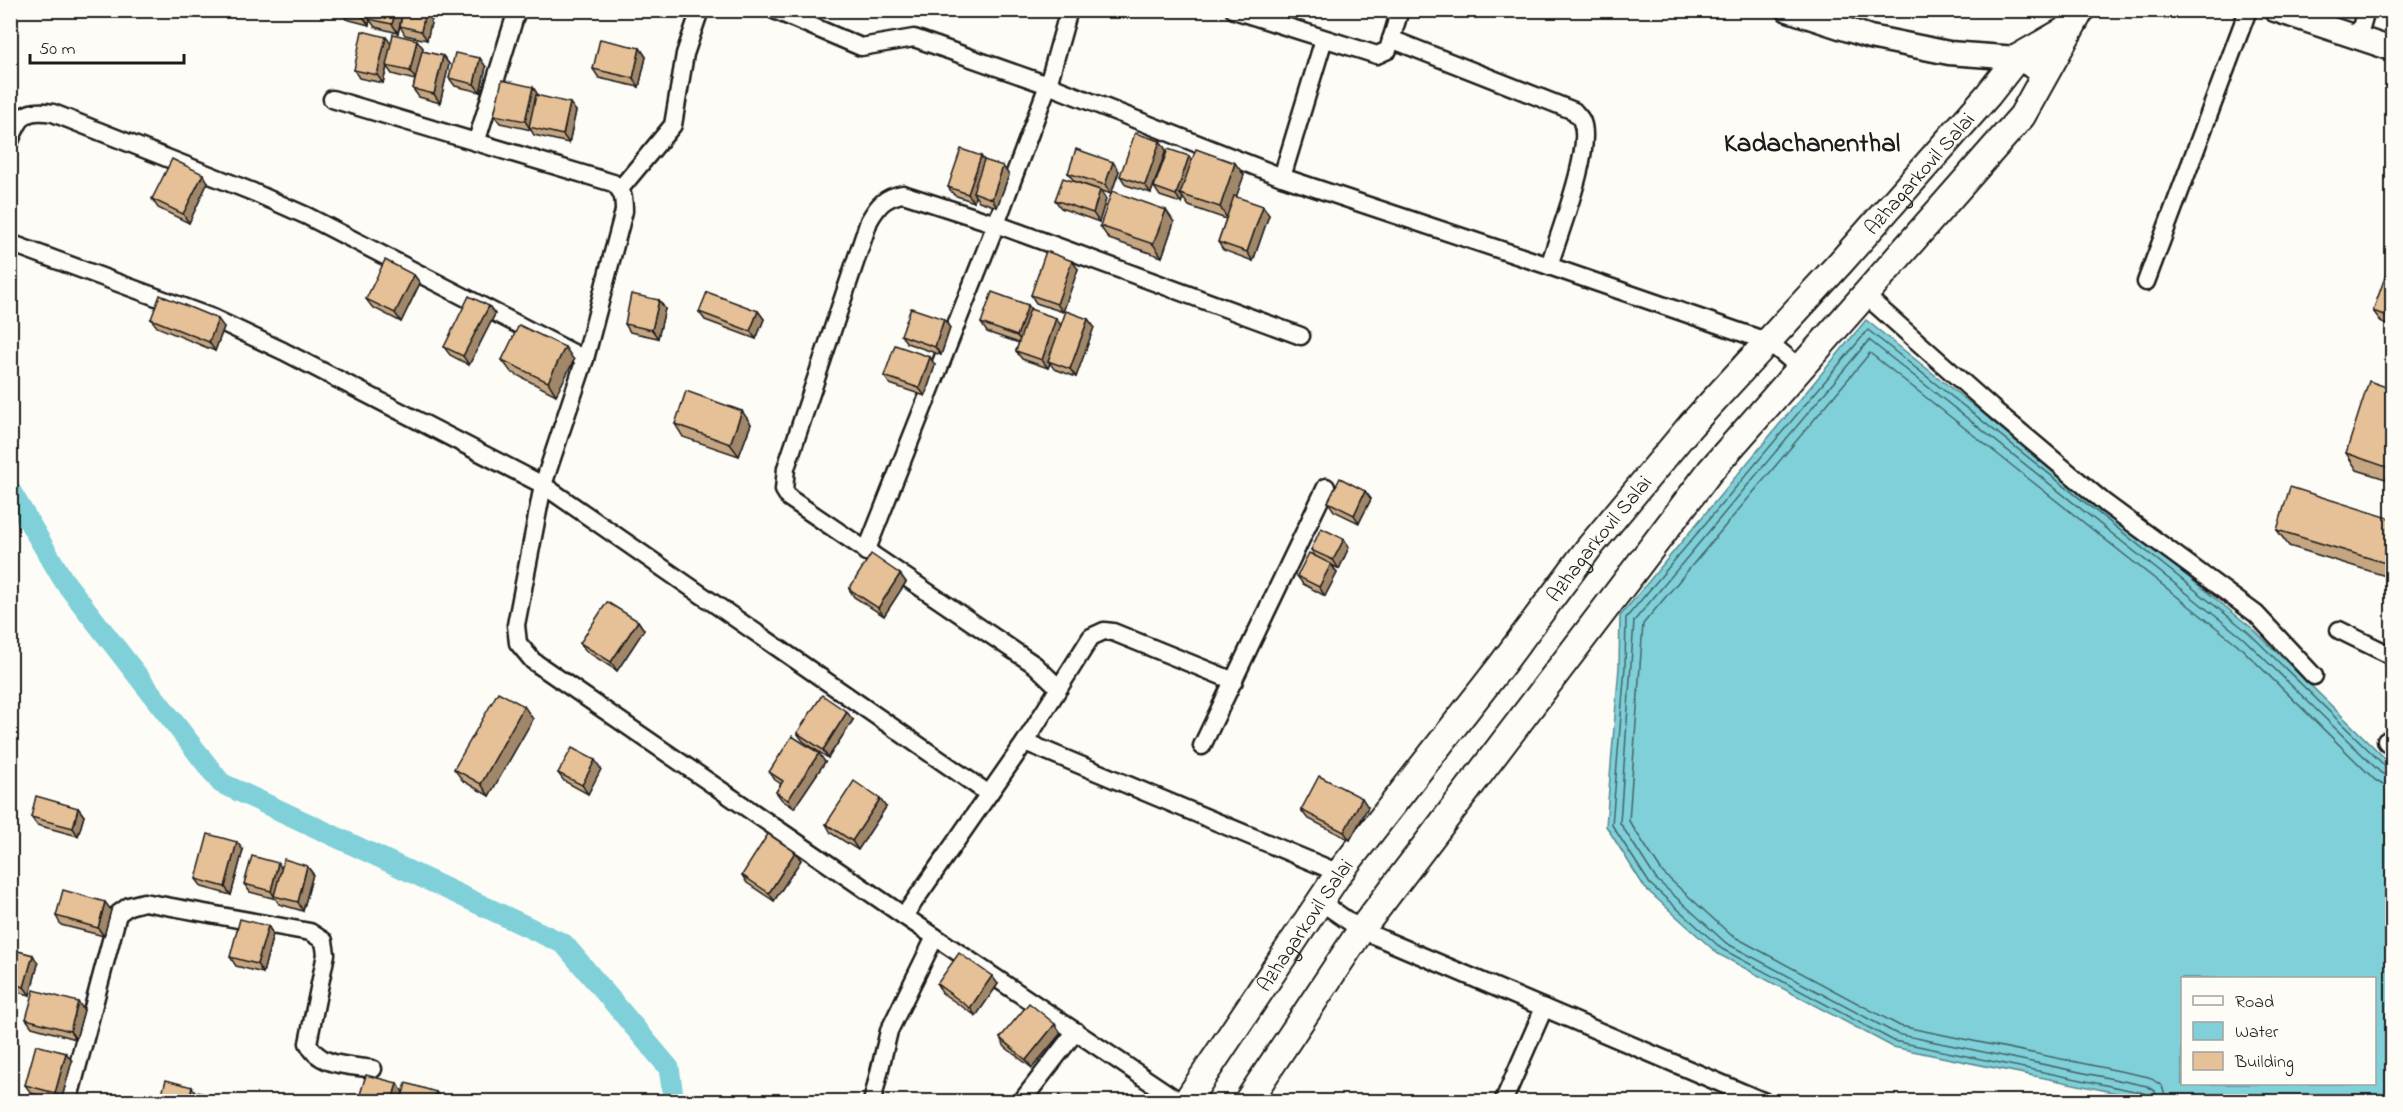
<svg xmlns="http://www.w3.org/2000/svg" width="2403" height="1112" viewBox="0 0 2403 1112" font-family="'Indie Flower',sans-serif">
	<rect width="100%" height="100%" fill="#fdfcf7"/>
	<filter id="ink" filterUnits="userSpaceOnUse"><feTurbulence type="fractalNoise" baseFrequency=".0167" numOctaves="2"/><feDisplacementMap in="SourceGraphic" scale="12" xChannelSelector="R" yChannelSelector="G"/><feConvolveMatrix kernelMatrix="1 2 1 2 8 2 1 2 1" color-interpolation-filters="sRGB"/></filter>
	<g filter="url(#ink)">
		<path fill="#7fd0d8" stroke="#57888d" stroke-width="1.5" fill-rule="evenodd" d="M 1866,320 L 2252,628 L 2392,765 L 2392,1101 L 2156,1101 L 1893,1047 L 1718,954 L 1645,888 L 1606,826 L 1619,667 L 1620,616 ZM 2182,978 L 2374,978 L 2374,1084 L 2182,1084 Z"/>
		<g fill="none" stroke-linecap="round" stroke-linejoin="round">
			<g stroke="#446467" stroke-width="1.5">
				<polyline points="2150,1102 2149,1096 2144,1093 1894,1041 1722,949 1650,884 1612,825 1625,667 1626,618 1868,330 2248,632 2386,767 2392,769"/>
				<polyline points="2158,1102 2155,1091 2147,1086 1897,1034 1726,943 1656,879 1620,823 1634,621 1869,340 2243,638 2381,773 2392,777"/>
				<polyline points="2167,1102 2162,1086 2149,1077 1900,1026 1731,935 1663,873 1629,821 1643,624 1870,353 2237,644 2375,780 2383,785 2392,786"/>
			</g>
			<polyline stroke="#7fd0d8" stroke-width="21" points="10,490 64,581 221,783 564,944 669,1068 674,1102"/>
			<g stroke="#1c1c1c" stroke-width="21">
				<g id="street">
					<polyline points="774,10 861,47 914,38 1048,85 1282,177 1549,266 1769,342 1800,368"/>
					<polyline points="1234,10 1377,55 1388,50 1400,10"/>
					<polyline points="2358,38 2366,10"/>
					<path d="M 1391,39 L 1574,111 C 1576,114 1581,118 1582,122 C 1593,149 1558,236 1549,266"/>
					<path d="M 332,99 L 613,183 C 623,191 624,198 624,211 L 585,359 L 543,485 L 516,625 L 518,643 L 533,661 L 904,916 L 1180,1102"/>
					<polyline points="477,140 517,10"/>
					<path d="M 10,141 C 20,116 25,108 53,113 L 253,192 L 307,216 L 585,359"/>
					<polyline points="1282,177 1324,39"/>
					<polyline points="620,189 673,125 685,54 700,10"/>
					<polyline points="10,243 213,318 283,351 543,485 989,794"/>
					<polyline points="2146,282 2248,10"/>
					<polyline points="1866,296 1992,408 2105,503 2256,614 2314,676"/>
					<polyline points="866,552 996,224 1048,85 1069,10"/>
					<polyline points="2339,630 2392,656"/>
					<path d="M 1059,688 L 1035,665 L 789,498 L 784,490 L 786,468 L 869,221 C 878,205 885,197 903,194 L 996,224 L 1301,336"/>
					<polyline points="2386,741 2392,747"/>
					<polyline points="1025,742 1339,873"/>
					<polyline points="1202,746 1326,487"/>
					<polyline points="1321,902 1361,930 1765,1102"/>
					<polyline points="904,916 1025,742 1091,637 1104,631 1113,632 1234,681"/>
					<path d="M 68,1102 L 118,914 L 129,906 L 144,902 L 310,932 L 324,941 L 326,954 L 308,1043 C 319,1067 349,1065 373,1069"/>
					<polyline points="872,1102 889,1031 935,937"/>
					<polyline points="1021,1102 1076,1031"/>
					<polyline points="1503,1102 1544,1008"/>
				</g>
			</g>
			<g stroke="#1c1c1c" stroke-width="27">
				<g id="secondary">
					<polyline points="1788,10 1870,37 1949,53 2017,58 2045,74"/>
					<polyline points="2275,10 2392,49"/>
				</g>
			</g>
			<g stroke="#1c1c1c" stroke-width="30">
				<g id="primary">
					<path id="s1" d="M 1186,1102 L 1339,873 L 1500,667 L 1588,549 L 1691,425 L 1841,262 L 1988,95 L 2017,58 L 2071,27"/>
					<polyline points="1247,1102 1361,930 1710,471 2022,116 2081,10"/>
				</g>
			</g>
			<use href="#street" stroke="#fdfcf7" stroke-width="16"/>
			<use href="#secondary" stroke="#fdfcf7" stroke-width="22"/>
			<use href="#primary" stroke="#fdfcf7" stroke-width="26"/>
		</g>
		<g fill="#c6a682" stroke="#1c1c1c" stroke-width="1.5">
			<polygon points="340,10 434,10 427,40 405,35 400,26 398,33 375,27 370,20 369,25 346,19"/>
			<polygon points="391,44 423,48 422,51 443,56 449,64 440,103 419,97 413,89 415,80 392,74 387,67 383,83 359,78 354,70"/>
			<polygon points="640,48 646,57 639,87 599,78 593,69"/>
			<polygon points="486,67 480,92 455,86 449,78"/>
			<polygon points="538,95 538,96 576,111 569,143 534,135 531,130 500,123 494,115"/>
			<polygon points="1160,141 1166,150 1151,193 1126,185 1120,176"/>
			<polygon points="984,160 1009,175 997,207 979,201 975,196 974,202 954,195 948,187"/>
			<polygon points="1192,161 1244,175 1236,197 1269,215 1253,261 1223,250 1218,242 1226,219 1189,206 1183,198 1181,203 1160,196 1154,187"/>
			<polygon points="1119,171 1111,194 1074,181 1068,173"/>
			<polygon points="208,182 189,223 158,208 152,199"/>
			<polygon points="1100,190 1106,199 1099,222 1061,208 1055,200"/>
			<polygon points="1174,222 1162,257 1109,239 1100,226"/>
			<polygon points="2392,261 2392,327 2382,323 2373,311"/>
			<polygon points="1078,269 1063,312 1036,303 1031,295"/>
			<polygon points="414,275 420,283 401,322 372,307 366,299"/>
			<polygon points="659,300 665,309 658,338 630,332 625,324"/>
			<polygon points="489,306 495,314 469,365 450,355 444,347"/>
			<polygon points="1032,310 1061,325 1088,319 1094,327 1076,377 1054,369 1050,363 1048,368 1022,359 1016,351 1019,343 987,332 981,323"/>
			<polygon points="758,311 764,319 756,339 705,320 699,312"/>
			<polygon points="151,319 224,327 215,351 157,327"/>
			<polygon points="944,319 950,328 941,355 907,343 901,335"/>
			<polygon points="502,360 574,360 556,395 511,372"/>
			<polygon points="935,365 925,396 890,384 884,376"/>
			<polygon points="2392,389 2392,481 2357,470 2346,453"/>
			<polygon points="675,424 751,424 739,456 683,437"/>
			<polygon points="1365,491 1371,499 1359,523 1334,511 1328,502"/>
			<polygon points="2392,519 2392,578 2289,546 2277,530"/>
			<polygon points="1349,547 1339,569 1332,565 1337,573 1325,596 1303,584 1297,576 1315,556 1311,550"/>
			<polygon points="900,574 906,582 884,616 854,597 849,589"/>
			<polygon points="638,621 644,630 617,671 586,651 580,643"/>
			<polygon points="533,719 489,796 463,781 454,769"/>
			<polygon points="853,720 828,758 803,741 797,733"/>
			<polygon points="825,762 794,808 782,800 776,792 781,784 775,780 769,772"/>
			<polygon points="601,769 588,794 564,781 558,773"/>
			<polygon points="886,807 858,850 831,833 826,824"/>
			<polygon points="1368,807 1350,840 1307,818 1301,810"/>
			<polygon points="78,808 84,816 78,836 37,825 31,817"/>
			<polygon points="243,850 231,895 202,887 196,879"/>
			<polygon points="795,852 801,860 774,901 747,883 742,875"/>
			<polygon points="278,863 281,868 307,866 313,874 303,911 279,904 276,899 250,892 244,884"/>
			<polygon points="111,910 104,936 61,925 56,916"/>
			<polygon points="268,926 273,934 263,973 236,966 230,957"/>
			<polygon points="10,949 33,955 38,964 30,995 10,990"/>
			<polygon points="937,984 998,984 976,1016 942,993"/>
			<polygon points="84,1010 76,1039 32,1027 26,1019"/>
			<polygon points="1061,1033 1032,1068 1005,1047 1000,1038"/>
			<polygon points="66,1053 72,1061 61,1101 31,1093 25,1085"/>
		</g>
		<g fill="#a1876a" stroke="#1c1c1c" stroke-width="1.5">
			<polygon points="365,10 373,10 369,19 370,20 369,25 363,17"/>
			<polygon points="396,10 403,10 398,33 392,24"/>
			<polygon points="426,10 434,10 427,40 421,31"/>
			<polygon points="386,37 392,45 383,83 377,75"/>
			<polygon points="417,40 423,48 416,80 410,71"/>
			<polygon points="640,48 646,57 639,87 633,78"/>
			<polygon points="443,56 449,64 440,103 434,94"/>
			<polygon points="480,58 486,67 480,92 474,84"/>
			<polygon points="533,87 538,95 531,127 529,127 531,130 525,121"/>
			<polygon points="570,103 576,111 569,143 563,135"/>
			<polygon points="1160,141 1166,150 1151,193 1145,185"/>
			<polygon points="981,156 987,164 973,192 975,196 974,202 968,194"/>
			<polygon points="1189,156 1195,165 1180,194 1183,198 1181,203 1176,195"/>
			<polygon points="1113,162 1119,171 1111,194 1105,185"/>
			<polygon points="1235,163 1244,175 1228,220 1220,207"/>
			<polygon points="1003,166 1009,175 997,207 992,199"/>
			<polygon points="203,174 208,182 189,223 183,214"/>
			<polygon points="1100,190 1106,199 1099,222 1093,213"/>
			<polygon points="1263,206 1269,215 1253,261 1247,252"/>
			<polygon points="1166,210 1174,222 1162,257 1153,244"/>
			<polygon points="1072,261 1078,269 1063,312 1057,304"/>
			<polygon points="414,275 420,283 401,322 395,313"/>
			<polygon points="659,300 665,309 658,338 652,330"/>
			<polygon points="1028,305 1034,313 1023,344 1017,336"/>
			<polygon points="489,306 495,314 469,365 463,356"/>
			<polygon points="758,311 764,319 756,339 750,331"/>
			<polygon points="1056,318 1062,327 1048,361 1050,363 1048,368 1042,360"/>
			<polygon points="218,319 224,327 215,351 209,342"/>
			<polygon points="944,319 950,328 941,355 935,347"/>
			<polygon points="1088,319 1094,327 1076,377 1070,369"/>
			<polygon points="565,347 574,360 556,395 548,382"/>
			<polygon points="930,357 935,365 925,396 919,388"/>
			<polygon points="742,411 751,424 739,456 730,444"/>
			<polygon points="1365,491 1371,499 1359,523 1354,515"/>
			<polygon points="1344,539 1349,547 1339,569 1333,560"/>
			<polygon points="1331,564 1337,573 1325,596 1319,587"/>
			<polygon points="900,574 906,582 884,616 878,608"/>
			<polygon points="638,621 644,630 617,671 611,662"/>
			<polygon points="524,706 533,719 489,796 481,784"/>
			<polygon points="847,712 853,720 828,758 823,750"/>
			<polygon points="819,753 825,762 794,808 788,800"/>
			<polygon points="595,760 601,769 588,794 582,785"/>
			<polygon points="1362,798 1368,807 1350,840 1344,832"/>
			<polygon points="880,799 886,807 858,850 852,841"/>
			<polygon points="78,808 84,816 78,836 73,828"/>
			<polygon points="237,842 243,850 231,895 225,887"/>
			<polygon points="795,852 801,860 774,901 769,893"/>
			<polygon points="278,863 284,872 274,896 271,891"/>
			<polygon points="307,866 313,874 303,911 298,902"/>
			<polygon points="105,902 111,910 104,936 98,928"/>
			<polygon points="268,926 273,934 263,973 257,964"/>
			<polygon points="33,955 38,964 30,995 24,987"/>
			<polygon points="992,976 998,984 976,1016 970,1008"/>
			<polygon points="78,1002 84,1010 76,1039 70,1031"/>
			<polygon points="1055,1024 1061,1033 1032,1068 1026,1060"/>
			<polygon points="66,1053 72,1061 61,1101 55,1093"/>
			<polygon points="397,1083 403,1092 400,1101 392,1101"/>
			<polygon points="192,1087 198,1096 197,1101 189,1101"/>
			<polygon points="436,1092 442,1100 441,1101 433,1101"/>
		</g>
		<g fill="#e6c197" stroke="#1c1c1c" stroke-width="1.5">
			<polygon points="340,10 365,10 363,17"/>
			<polygon points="371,10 396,10 392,24 369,19"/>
			<polygon points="403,10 426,10 421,31 400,26"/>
			<polygon points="362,31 386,37 377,75 354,70"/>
			<polygon points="393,34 417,40 410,71 386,66"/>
			<polygon points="600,39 640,48 633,78 593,69"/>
			<polygon points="422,51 443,56 434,94 413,89"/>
			<polygon points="455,53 480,58 474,84 449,78"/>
			<polygon points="502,80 533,87 525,121 494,115"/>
			<polygon points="536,95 570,103 563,135 529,127"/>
			<polygon points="1135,133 1160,141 1145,185 1120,176"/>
			<polygon points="961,149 981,156 968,194 948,187"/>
			<polygon points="1076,149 1113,162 1105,185 1068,173"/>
			<polygon points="1168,149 1189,156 1176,195 1154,187"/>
			<polygon points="1196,149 1235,163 1220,207 1180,194"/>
			<polygon points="172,159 203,174 183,214 152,199"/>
			<polygon points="984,160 1003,166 992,199 973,192"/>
			<polygon points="1063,178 1100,190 1093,213 1055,200"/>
			<polygon points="1112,191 1166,210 1153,244 1100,226"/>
			<polygon points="1234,196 1263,206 1247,252 1218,242"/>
			<polygon points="1046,251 1072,261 1057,304 1031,295"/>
			<polygon points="385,260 414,275 395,313 366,299"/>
			<polygon points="2391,260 2392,261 2392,318 2373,311"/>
			<polygon points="707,292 758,311 750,331 699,312"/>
			<polygon points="992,292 1028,305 1017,336 981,323"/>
			<polygon points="631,294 659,300 652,330 625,324"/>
			<polygon points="160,295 218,319 209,342 151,319"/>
			<polygon points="469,296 489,306 463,356 444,347"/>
			<polygon points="911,308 944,319 935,347 901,335"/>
			<polygon points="1030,309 1056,318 1042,360 1016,351"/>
			<polygon points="1066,311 1088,319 1070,369 1048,361"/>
			<polygon points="519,325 565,347 548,382 502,360"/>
			<polygon points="895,345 930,357 919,388 884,376"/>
			<polygon points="2369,381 2392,389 2392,469 2346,453"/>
			<polygon points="686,391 742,411 730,444 675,424"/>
			<polygon points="1340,478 1365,491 1354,515 1328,502"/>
			<polygon points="2290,487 2392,519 2392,565 2277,530"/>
			<polygon points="1321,528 1344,539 1333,560 1311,550"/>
			<polygon points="1309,553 1331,564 1319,587 1297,576"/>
			<polygon points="871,554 900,574 878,608 849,589"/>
			<polygon points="607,602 638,621 611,662 580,643"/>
			<polygon points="498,692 524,706 481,784 454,769"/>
			<polygon points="822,695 847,712 823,750 797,733"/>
			<polygon points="792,736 819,753 788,800 776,792 783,781 769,772"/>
			<polygon points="572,748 595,760 582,785 558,773"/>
			<polygon points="1319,776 1362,798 1344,832 1301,810"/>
			<polygon points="854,781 880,799 852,841 826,824"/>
			<polygon points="36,796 78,808 73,828 31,817"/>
			<polygon points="208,834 237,842 225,887 196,879"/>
			<polygon points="768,834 795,852 769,893 742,875"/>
			<polygon points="252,856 278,863 271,891 244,884"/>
			<polygon points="284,859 307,866 298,902 274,896"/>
			<polygon points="63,890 105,902 98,928 56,916"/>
			<polygon points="240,919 268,926 257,964 230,957"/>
			<polygon points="10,949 33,955 24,987 10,983"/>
			<polygon points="959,953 992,976 970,1008 937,984"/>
			<polygon points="34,990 78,1002 70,1031 26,1019"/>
			<polygon points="1029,1003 1055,1024 1026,1060 1000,1038"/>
			<polygon points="36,1045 66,1053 55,1093 25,1085"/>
			<polygon points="366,1075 397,1083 392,1101 358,1101"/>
			<polygon points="166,1080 192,1087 189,1101 160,1101"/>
			<polygon points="406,1083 436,1092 433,1101 401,1101"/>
			<polygon points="197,1092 225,1099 224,1101 195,1101"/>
			<polygon points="1060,1095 1070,1101 1056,1101"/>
		</g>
	</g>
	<g text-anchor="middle" stroke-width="4.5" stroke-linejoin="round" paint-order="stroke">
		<g font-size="21" fill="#1c1c1c" stroke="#fdfcf7">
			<text dy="7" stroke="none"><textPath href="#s1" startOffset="1185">Azhagarkovil Salai</textPath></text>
			<text dy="7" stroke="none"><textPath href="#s1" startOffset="699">Azhagarkovil Salai</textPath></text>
			<text dy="7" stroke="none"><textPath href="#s1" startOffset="213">Azhagarkovil Salai</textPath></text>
		</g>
		<g font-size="27" font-weight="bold" fill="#1c1c1c" stroke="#fdfcf7">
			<text x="1812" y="151">Kadachanenthal</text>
		</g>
	</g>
	<rect width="2403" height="1112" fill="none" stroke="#fdfcf7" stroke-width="36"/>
	<rect x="18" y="18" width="2367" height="1076" fill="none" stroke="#1c1c1c" stroke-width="2" filter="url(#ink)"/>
	<rect x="2181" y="977" width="195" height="108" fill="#fdfcf7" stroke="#a3a29f" stroke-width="1.5"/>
	<rect x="2193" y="996" width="30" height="9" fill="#fdfcf7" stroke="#a3a29f" stroke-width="1.5"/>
	<text x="2235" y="1007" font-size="18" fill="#1c1c1c">Road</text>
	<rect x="2193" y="1022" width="30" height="18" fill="#7fd0d8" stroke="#a3a29f" stroke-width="1.5"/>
	<text x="2235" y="1037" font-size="18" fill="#1c1c1c">Water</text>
	<rect x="2193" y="1052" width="30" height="18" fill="#e6c197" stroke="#a3a29f" stroke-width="1.5"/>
	<text x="2235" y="1067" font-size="18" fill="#1c1c1c">Building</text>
	<path d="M30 54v9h154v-9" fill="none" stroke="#1c1c1c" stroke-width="3"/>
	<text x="39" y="54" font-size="18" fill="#1c1c1c" stroke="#fdfcf7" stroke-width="4.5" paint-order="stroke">50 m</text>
</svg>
